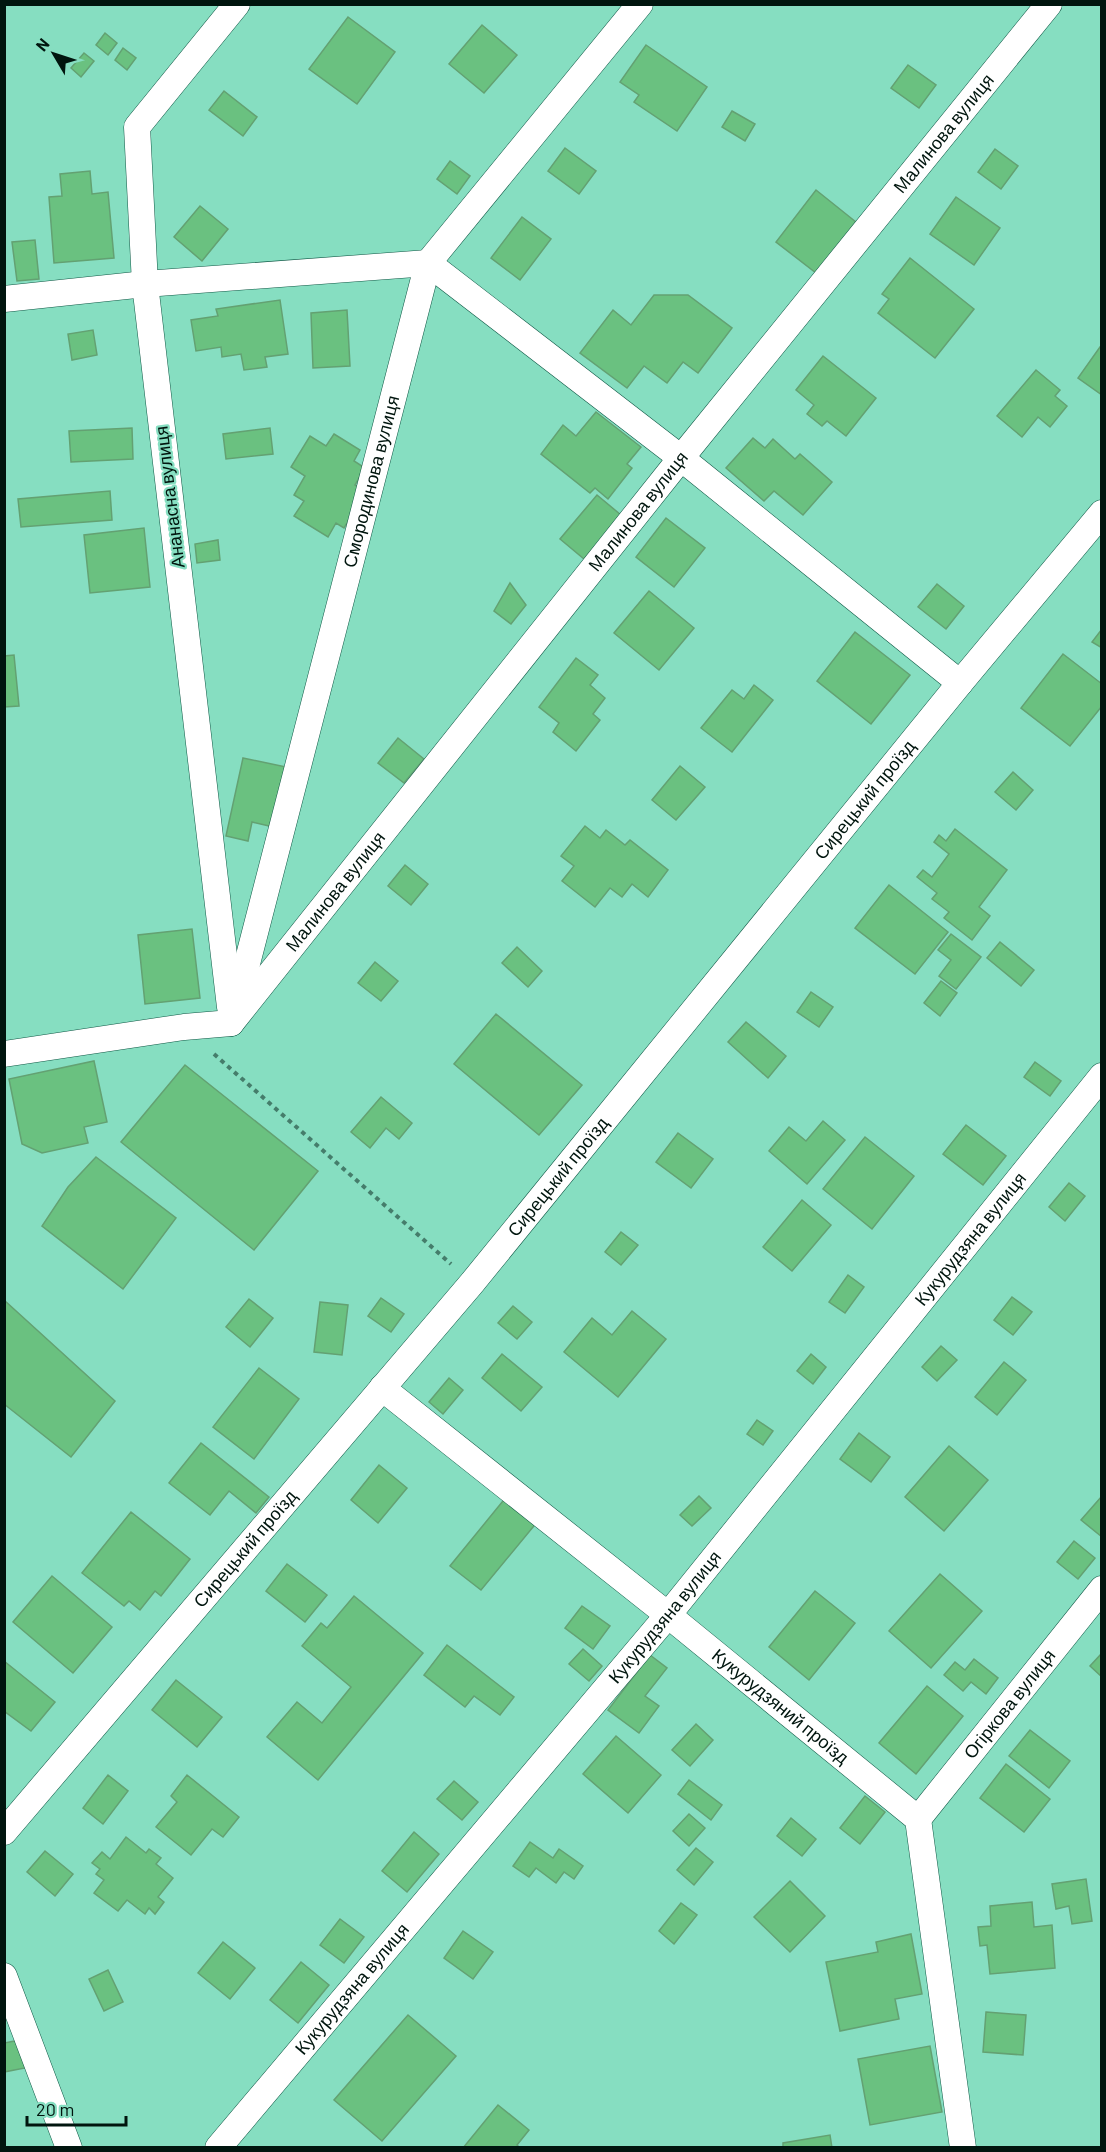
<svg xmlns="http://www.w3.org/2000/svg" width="1106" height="2152" viewBox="0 0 1106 2152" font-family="Barlow,sans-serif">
	<rect width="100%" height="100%" fill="#86dec1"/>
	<g fill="#6ac180" stroke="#63a172" stroke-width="1.5">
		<polygon points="348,17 395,52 357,104 309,69"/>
		<polygon points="482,25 517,55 484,93 449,64"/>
		<polygon points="105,33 117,43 108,55 96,45"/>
		<polygon points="646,45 707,87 677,131 634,102 639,95 620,82"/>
		<polygon points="123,48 136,58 127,70 115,60"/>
		<polygon points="84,53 94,61 81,77 71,68"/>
		<polygon points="908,65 936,85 919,108 891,88"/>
		<polygon points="224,91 257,117 243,136 209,110"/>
		<polygon points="732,111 755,124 745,141 722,127"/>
		<polygon points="565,148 596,171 579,194 548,171"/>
		<polygon points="995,149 1018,166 1001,189 978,172"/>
		<polygon points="450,161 470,176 457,194 437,179"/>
		<polygon points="90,171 92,194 108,192 114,258 54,263 49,197 62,196 60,174"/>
		<polygon points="816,190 856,222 816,273 776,242"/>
		<polygon points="956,197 1000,228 974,265 930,234"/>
		<polygon points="200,206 228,229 202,261 174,237"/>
		<polygon points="522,217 551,239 520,280 491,258"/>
		<polygon points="35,240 39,279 17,281 12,242"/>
		<polygon points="910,258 974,309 935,358 878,313 889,299 882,294"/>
		<polygon points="654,295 688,295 732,328 698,373 683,362 667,383 644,366 627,388 580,353 613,310 631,325"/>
		<polygon points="280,300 288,354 265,357 267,367 244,370 241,354 222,357 221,347 196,351 191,320 218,316 216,309"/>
		<polygon points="347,310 350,366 313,368 311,313"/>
		<polygon points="93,330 97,355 72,360 68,334"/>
		<polygon points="1100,347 1102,348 1102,395 1078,378"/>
		<polygon points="823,356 876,398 846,436 827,421 822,426 807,414 814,405 796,390"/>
		<polygon points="1036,370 1060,390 1055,396 1067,406 1050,427 1038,417 1022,437 997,416"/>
		<polygon points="596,412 641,447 627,464 632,468 608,499 595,488 590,493 541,454 563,425 576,436"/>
		<polygon points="132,428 133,459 71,462 69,431"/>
		<polygon points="270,428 273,454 226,459 223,434"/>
		<polygon points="334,434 360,450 354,461 365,468 355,485 366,492 344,528 336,523 328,537 294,516 304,501 294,495 305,476 291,467 310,436 326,446"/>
		<polygon points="753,438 765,448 773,439 795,459 800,454 832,482 803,515 774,491 764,501 726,468"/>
		<polygon points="110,491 112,520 21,527 18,499"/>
		<polygon points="597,495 621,515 584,559 560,539"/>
		<polygon points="666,518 705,548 674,587 636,557"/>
		<polygon points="144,528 150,587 90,593 84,535"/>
		<polygon points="218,540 220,560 197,563 195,544"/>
		<polygon points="510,583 526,605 511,624 494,611"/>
		<polygon points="937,584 964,606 946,629 918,607"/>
		<polygon points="649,591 694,628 659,670 614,633"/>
		<polygon points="1102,629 1102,648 1092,642"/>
		<polygon points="855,632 910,675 871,724 817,681"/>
		<polygon points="1063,654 1102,684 1102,706 1070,746 1021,708"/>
		<polygon points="14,655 19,706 4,707 4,656"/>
		<polygon points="576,658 598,675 590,685 605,698 593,714 600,720 576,751 553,732 559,723 539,707"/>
		<polygon points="754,685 773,700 732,752 701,728 732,690 744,699"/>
		<polygon points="398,738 424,759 404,783 378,763"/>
		<polygon points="243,758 291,768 278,828 252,822 248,841 226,836"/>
		<polygon points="680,766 705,787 676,820 652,800"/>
		<polygon points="1013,772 1033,790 1016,810 995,792"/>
		<polygon points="585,826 600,838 606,830 625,845 630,840 668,870 648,897 632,884 622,897 610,888 595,907 562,881 574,866 561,856"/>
		<polygon points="955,829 1007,870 979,907 990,916 972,940 944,918 949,912 932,899 937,893 917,877 923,870 932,877 949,854 934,842 939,835 946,841"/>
		<polygon points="405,865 428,884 411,905 388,886"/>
		<polygon points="889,885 948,932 915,974 855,928"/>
		<polygon points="192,929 200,998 145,1004 138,935"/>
		<polygon points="951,934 981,957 956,989 939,976 951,960 938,950"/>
		<polygon points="1000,942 1034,970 1021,986 987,958"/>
		<polygon points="517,947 542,971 528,987 502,963"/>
		<polygon points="375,962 398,981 381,1001 358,983"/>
		<polygon points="941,981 957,993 940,1016 924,1003"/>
		<polygon points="811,992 833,1007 819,1027 797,1012"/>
		<polygon points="496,1014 582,1085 539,1135 454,1064"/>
		<polygon points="746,1022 786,1056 768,1078 728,1042"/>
		<polygon points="94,1061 107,1122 84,1127 88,1143 42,1153 22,1144 9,1079"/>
		<polygon points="1035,1062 1061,1081 1050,1096 1024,1077"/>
		<polygon points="185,1065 318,1171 254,1250 121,1142"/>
		<polygon points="381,1097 412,1123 399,1139 386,1128 370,1148 351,1132"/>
		<polygon points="823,1121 845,1140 807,1184 769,1151 789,1127 806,1141"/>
		<polygon points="966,1125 1006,1156 983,1185 943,1154"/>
		<polygon points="678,1133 713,1159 691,1188 656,1162"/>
		<polygon points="865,1137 914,1176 872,1229 823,1189"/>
		<polygon points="96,1157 176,1218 123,1289 42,1226 68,1187"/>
		<polygon points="1069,1183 1085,1196 1065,1221 1049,1207"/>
		<polygon points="802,1200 831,1225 792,1271 763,1247"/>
		<polygon points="621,1232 638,1245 621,1265 605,1252"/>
		<polygon points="848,1275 864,1287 845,1313 829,1302"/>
		<polygon points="1012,1297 1032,1312 1013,1335 994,1320"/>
		<polygon points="381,1298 404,1314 391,1332 368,1316"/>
		<polygon points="249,1299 273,1318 250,1347 226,1327"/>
		<polygon points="4,1300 115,1401 71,1457 4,1404"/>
		<polygon points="320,1302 348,1305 342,1355 314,1352"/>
		<polygon points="513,1306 532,1322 517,1339 498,1323"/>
		<polygon points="632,1311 666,1339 618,1397 564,1352 592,1318 612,1335"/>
		<polygon points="941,1346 957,1360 937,1381 922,1367"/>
		<polygon points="502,1354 542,1387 521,1411 482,1378"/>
		<polygon points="811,1354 826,1367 813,1384 797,1371"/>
		<polygon points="1004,1362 1026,1380 997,1415 975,1397"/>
		<polygon points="259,1368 299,1399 254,1459 213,1427"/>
		<polygon points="449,1378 463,1390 443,1414 429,1402"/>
		<polygon points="757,1420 773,1431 763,1445 747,1434"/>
		<polygon points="859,1433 890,1457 871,1482 840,1459"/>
		<polygon points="201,1443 269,1497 256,1513 229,1491 210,1515 169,1483"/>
		<polygon points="949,1446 988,1480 944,1531 905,1497"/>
		<polygon points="379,1465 407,1488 378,1523 351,1500"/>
		<polygon points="507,1496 538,1521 481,1590 450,1566"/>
		<polygon points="699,1496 711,1508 692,1526 680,1515"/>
		<polygon points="1102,1496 1102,1537 1081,1520"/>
		<polygon points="131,1512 190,1559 161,1596 155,1591 140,1610 129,1601 124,1606 82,1573"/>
		<polygon points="1074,1541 1095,1558 1078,1579 1057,1562"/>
		<polygon points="287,1564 327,1595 305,1622 266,1591"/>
		<polygon points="940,1574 982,1611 931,1668 889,1631"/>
		<polygon points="52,1576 112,1627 73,1673 13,1622"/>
		<polygon points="815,1591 855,1623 809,1680 769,1647"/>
		<polygon points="354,1596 423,1653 318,1780 267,1737 297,1702 322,1723 351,1687 302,1646 321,1623 327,1628"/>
		<polygon points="582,1606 610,1626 593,1649 565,1628"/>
		<polygon points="447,1645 514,1697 500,1715 474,1696 465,1707 424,1675"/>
		<polygon points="583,1649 602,1666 589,1681 569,1664"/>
		<polygon points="1102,1653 1102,1677 1090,1666"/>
		<polygon points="650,1655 667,1668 645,1696 659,1706 639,1733 608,1710"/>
		<polygon points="974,1659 998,1678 986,1694 971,1682 963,1691 944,1675 955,1662 965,1670"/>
		<polygon points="4,1661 55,1702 31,1731 4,1711"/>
		<polygon points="176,1680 222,1717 197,1747 152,1710"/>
		<polygon points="927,1686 963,1716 916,1774 879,1743"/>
		<polygon points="696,1724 713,1740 690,1766 672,1750"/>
		<polygon points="1030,1730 1070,1761 1049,1788 1009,1756"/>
		<polygon points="616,1736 661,1775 628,1813 583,1774"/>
		<polygon points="1006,1764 1050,1799 1024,1832 980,1798"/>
		<polygon points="108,1775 128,1791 103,1824 83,1808"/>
		<polygon points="187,1775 239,1817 223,1837 212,1829 191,1855 156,1827 177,1802 171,1796"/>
		<polygon points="689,1780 722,1805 711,1820 678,1794"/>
		<polygon points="454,1781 478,1802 462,1820 437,1799"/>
		<polygon points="865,1796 885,1812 860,1844 840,1828"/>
		<polygon points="689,1814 705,1828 689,1846 673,1831"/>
		<polygon points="791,1818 816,1839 802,1856 777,1836"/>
		<polygon points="414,1832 439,1854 407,1892 382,1871"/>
		<polygon points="126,1837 146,1853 149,1849 161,1858 156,1864 173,1878 158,1897 164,1902 155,1914 149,1908 145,1914 127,1900 118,1911 94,1893 104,1880 96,1874 100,1869 92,1863 102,1852 110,1859"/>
		<polygon points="530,1842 553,1858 559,1849 583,1866 574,1879 564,1872 556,1883 536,1868 529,1877 513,1866"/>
		<polygon points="696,1848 713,1862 694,1885 677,1870"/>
		<polygon points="45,1851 73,1874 55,1896 27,1872"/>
		<polygon points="1086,1879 1092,1921 1072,1924 1069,1906 1056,1909 1052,1884"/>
		<polygon points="790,1881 825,1916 790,1952 754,1917"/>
		<polygon points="1032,1902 1034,1927 1052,1925 1055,1968 990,1974 987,1945 980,1946 978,1927 991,1926 990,1906"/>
		<polygon points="681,1903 697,1915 674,1944 659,1931"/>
		<polygon points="340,1919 364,1937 344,1963 320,1945"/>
		<polygon points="463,1931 493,1952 473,1979 444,1958"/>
		<polygon points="911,1934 922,1994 895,1999 899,2019 840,2031 826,1962 878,1952 876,1942"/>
		<polygon points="223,1942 255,1968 230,1999 198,1973"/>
		<polygon points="301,1962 329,1985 298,2023 270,2000"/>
		<polygon points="108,1970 123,2002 104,2011 89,1979"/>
		<polygon points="986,2012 1026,2015 1023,2055 983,2052"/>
		<polygon points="408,2015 456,2056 382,2141 334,2100"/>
		<polygon points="20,2040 25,2068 4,2072 4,2043"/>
		<polygon points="930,2046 942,2112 870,2125 858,2059"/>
		<polygon points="498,2105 529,2130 517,2145 520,2148 463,2148"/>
		<polygon points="830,2135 832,2148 783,2148 783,2143"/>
	</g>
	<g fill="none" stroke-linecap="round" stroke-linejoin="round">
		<g stroke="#105946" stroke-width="27">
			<g id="street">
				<polyline points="4,299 145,284 428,263 681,458 960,683"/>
				<polyline points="230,1007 145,284 137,127 237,4"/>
				<path id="s1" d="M 234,1014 L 428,263 L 640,4"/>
				<path id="s2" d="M 231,1023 L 681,458 L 1049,4"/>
				<polyline points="4,1054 184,1027 231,1023"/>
				<path id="s3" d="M 382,1388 L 668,1615 L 918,1819 L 963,2148"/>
				<path id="s4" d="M 918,1819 L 1102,1589"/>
				<path id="s5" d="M 4,1832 L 472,1283 L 960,683 L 1102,513"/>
				<polyline points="4,1976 69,2148"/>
				<path id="s6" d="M 218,2148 L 668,1615 L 1102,1076"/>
			</g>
		</g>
		<polyline stroke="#457d6b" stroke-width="4" stroke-dasharray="4.5 4.5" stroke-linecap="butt" points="214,1054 451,1264"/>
		<use href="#street" stroke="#fff" stroke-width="26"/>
	</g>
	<g text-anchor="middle" stroke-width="4.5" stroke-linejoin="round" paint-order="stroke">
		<g font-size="18" fill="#00150e" stroke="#86dec1">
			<text dy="6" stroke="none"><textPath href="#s2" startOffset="1140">Малинова вулиця</textPath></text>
			<text dy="6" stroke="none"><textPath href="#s1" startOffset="550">Смородинова вулиця</textPath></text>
			<text transform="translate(170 497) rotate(-97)" y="6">Ананасна вулиця</text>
			<text dy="6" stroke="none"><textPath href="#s2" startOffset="654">Малинова вулиця</textPath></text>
			<text dy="6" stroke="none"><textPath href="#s5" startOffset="1344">Сирецький проїзд</textPath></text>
			<text dy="6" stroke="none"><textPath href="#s2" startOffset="168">Малинова вулиця</textPath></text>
			<text dy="6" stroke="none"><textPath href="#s5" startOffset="858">Сирецький проїзд</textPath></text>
			<text dy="6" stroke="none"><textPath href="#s6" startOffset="1180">Кукурудзяна вулиця</textPath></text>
			<text dy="6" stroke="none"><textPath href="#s5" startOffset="372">Сирецький проїзд</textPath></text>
			<text dy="6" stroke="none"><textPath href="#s6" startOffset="694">Кукурудзяна вулиця</textPath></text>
			<text dy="6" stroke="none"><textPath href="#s4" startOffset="147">Огіркова вулиця</textPath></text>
			<text dy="6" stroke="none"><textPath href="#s3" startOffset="510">Кукурудзяний проїзд</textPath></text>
			<text dy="6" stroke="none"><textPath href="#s6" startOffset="208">Кукурудзяна вулиця</textPath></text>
		</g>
	</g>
	<rect width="1106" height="2152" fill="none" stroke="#00150e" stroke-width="12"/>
	<g transform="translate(54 54) rotate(309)" stroke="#86dec1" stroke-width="4.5" paint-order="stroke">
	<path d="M0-4.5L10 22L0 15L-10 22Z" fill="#00150e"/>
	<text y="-9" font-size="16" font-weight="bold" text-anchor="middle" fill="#00150e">N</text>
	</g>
	<path d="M27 2116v9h99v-9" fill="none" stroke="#00150e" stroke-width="3"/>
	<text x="36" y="2116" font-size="18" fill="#00150e" stroke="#86dec1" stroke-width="4.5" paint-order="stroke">20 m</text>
</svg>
